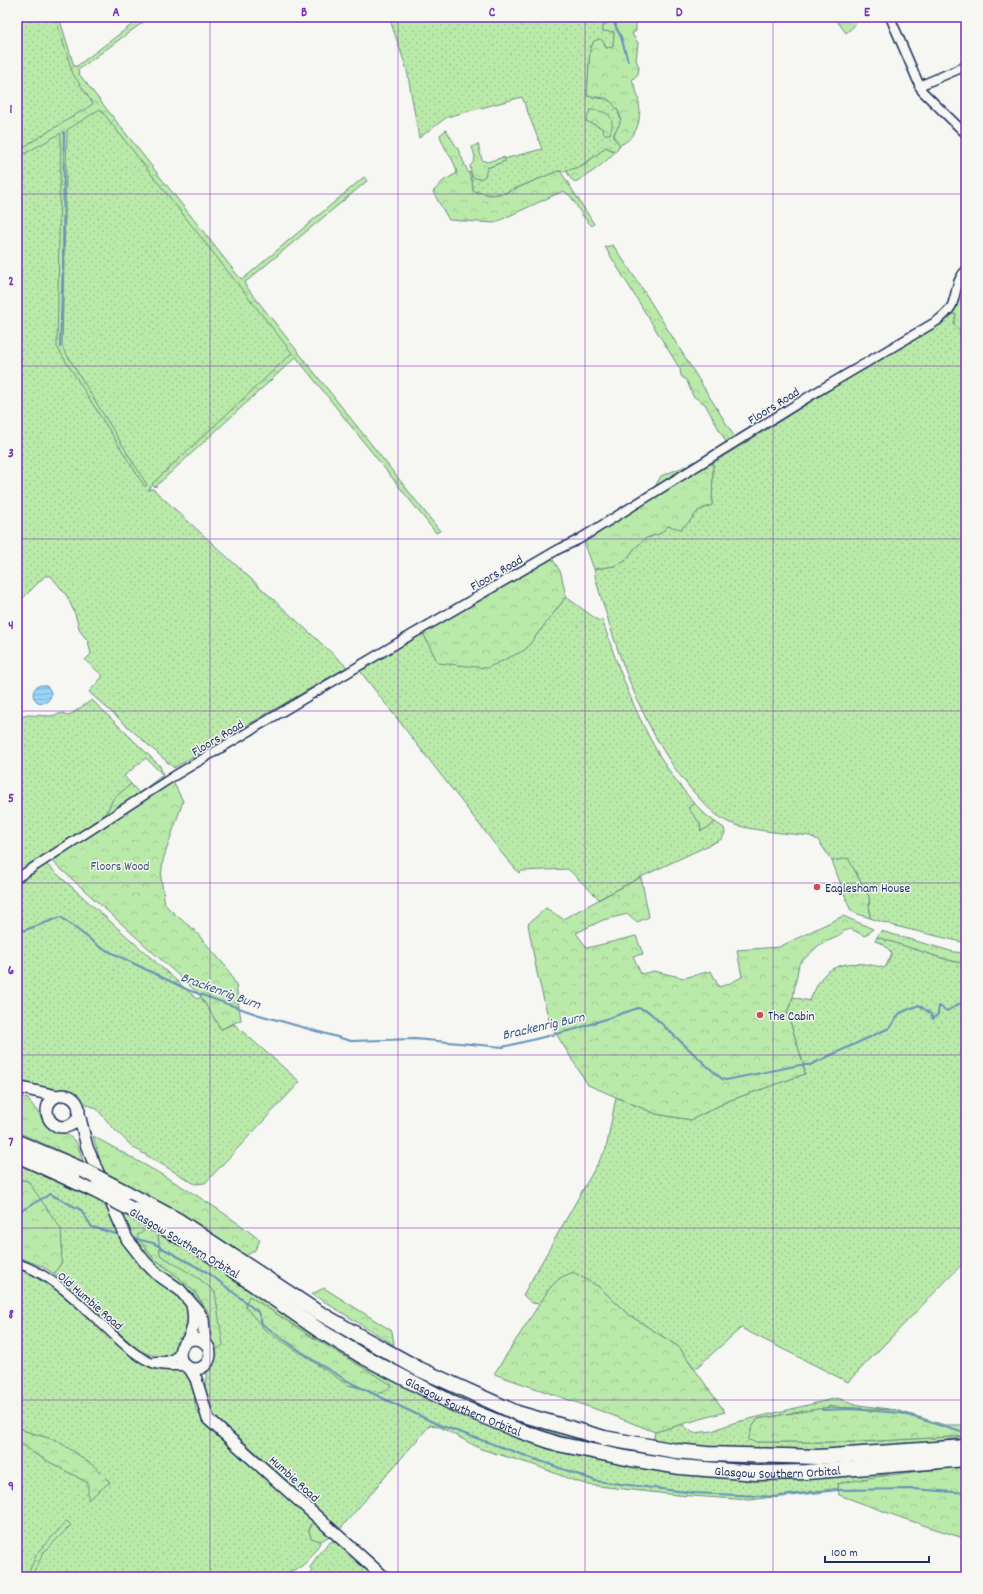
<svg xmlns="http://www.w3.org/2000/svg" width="983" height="1594" viewBox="0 0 983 1594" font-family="Dekko,sans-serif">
	<defs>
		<pattern id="grass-dots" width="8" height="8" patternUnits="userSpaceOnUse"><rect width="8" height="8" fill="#baeaa9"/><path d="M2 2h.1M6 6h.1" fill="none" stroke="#9fc994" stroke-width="1.8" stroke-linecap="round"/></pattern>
		<pattern id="forest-crowns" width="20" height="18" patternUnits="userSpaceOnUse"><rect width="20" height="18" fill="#baeaa9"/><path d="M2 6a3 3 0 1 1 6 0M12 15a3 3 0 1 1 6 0" fill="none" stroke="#9fc994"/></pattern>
		<pattern id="water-rules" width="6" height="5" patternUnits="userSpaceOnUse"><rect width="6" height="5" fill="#97d4f8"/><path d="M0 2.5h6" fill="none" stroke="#82b6d7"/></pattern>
	</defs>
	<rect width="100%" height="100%" fill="#f6f6f2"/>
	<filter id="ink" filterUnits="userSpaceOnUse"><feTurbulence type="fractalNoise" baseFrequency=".025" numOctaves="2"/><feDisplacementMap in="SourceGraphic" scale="8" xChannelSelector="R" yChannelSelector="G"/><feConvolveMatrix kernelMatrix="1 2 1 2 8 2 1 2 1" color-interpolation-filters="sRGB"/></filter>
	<g filter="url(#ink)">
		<g fill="url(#grass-dots)" stroke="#6a8c84" fill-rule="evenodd">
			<polygon points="17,17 58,17 73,69 296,354 148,490 153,489 347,667 174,768 89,692 103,676 85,660 91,654 88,641 80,631 75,614 67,596 51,576 45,576 17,604"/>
			<path d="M 389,17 L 621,17 L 604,25 L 603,31 L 614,32 L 613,47 L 606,48 L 594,41 L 590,49 L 587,96 C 607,100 616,97 621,122 L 614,133 L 614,138 L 620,145 L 615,152 L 606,147 C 594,157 575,174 558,171 L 505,193 L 491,195 L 473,191 L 472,181 L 468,174 L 471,171 L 472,177 L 485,173 L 487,168 L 505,161 L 504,159 L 542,149 L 522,97 L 447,117 L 419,138 L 407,70 Z"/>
			<path d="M 957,313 L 954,324 L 966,339 L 966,943 L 895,926 L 870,918 L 869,897 L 848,859 L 832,861 L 818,840 L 810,836 C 787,833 743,831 724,820 C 714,814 705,805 697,796 C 652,747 625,676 606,613 C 602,599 596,584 594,569 L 614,566 L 625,561 L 635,548 L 646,538 L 659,534 L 668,526 L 690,521 L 698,511 L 712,505 L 713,463 L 839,384 L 943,322 L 951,315 Z"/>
			<path d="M 566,597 L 599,621 L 602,619 C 619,671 639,726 670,772 C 677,783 686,793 694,803 L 688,808 L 700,823 L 701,831 L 711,826 L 715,822 L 724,828 L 725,833 L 722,839 L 641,877 L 599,899 L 568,869 L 521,871 L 519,873 L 504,856 L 360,671 L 423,633 L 438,663 L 525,650 Z"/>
			<polygon points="92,700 160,766 163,775 146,758 124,776 131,784 113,799 107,812 86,828 17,873 17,718 28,715 51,716 63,713 68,716"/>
			<polygon points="46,864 197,999 201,997 221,1029 234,1024 300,1082 205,1183 195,1184 134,1148 115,1130 96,1108 83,1103 79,1097 71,1093 52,1092 17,1081 17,884"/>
			<path d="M 877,937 L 948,960 L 966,964 L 966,1260 L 848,1382 L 741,1328 L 695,1369 L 679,1347 L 629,1315 L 599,1287 L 549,1289 L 540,1304 L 532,1303 L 523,1295 L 606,1149 L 616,1097 L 656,1114 L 691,1120 L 728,1101 L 805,1074 L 803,1063 L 787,1012 L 793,997 L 809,1001 C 814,993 818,981 825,974 C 842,959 865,963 885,968 L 892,953 L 883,944 L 875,941 Z"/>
			<polygon points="17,1160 108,1204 116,1228 125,1241 186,1301 191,1322 171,1357 157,1357 140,1351 93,1310 54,1274 61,1263 28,1181 17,1179"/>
			<polygon points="136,1202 343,1332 601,1441 848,1463 785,1466 728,1465 684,1462 576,1442 533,1430 451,1397 352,1343"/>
			<path d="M 118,1210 L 163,1233 L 237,1279 L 324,1337 L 568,1451 L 843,1474 L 889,1475 L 837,1484 L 838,1488 L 750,1500 L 677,1495 L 589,1485 L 572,1480 L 534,1465 L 481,1449 L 440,1427 L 430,1425 L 340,1529 L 240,1438 C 216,1421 201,1408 206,1377 C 207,1369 213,1362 213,1354 C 214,1348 210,1345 209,1339 C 206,1331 207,1321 205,1312 C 198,1288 166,1278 150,1261 C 137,1246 127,1228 118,1210 ZM 158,1233 L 160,1255 L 215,1292 L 210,1341 L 209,1313 L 195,1292 L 170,1270 L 152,1257 ZM 249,1296 L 312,1337 L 383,1393 L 348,1385 Z"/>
			<path d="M 17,1268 L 55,1288 L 114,1340 L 143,1362 L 187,1371 L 192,1379 L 196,1409 L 203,1420 L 313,1521 L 309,1530 L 311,1537 L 321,1541 C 316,1549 311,1559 303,1565 C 296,1570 288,1571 281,1577 L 17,1577 L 17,1440 L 35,1454 L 88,1483 L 110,1483 L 58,1441 L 25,1431 L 17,1425 Z"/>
			<polygon points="837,1398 859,1405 896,1410 830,1407 758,1419 753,1426 749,1440 757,1442 860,1442 966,1436 966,1437 929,1443 848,1449 793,1451 723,1449 653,1441 655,1432 682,1424 693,1433 712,1431 733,1423"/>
			<path d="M 332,1541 L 337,1541 L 379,1577 L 308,1577 L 312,1572 L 310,1568 C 317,1556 321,1549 332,1541 Z"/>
		</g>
		<g fill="url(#forest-crowns)" stroke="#6a8c84">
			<polygon points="55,17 59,17 74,66 77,66 142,17 150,17 78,70 79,74 239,277 243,279 364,177 367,181 248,280 245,282 245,285 440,531 436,533 296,357 155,487 152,484 292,353 100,109 67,130 62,347 147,485 145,487 57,347 61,133 17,158 17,151 93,104 73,74"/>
			<path d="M 621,17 L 636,17 L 636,31 L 632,34 L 638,43 L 636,60 L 639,67 L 638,74 L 632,80 C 642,100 646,134 620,145 L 614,138 C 614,131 618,129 620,123 C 623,113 614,105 607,98 L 587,96 L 590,50 L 594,41 L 600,39 L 603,41 L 606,48 L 613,47 L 614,32 L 602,31 L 604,25 L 612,21 L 616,26 L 617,20 Z"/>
			<polygon points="834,17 855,17 857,19 854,26 846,33"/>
			<path d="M 590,110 C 608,111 616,115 610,134 L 604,134 L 602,128 L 586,121 Z"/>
			<path d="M 446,130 L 458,149 L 472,181 L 473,191 L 491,195 L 505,193 L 558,171 L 561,172 L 594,224 L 592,226 C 589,223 586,219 583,216 C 576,207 574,196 563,191 L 494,223 L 449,220 L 433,192 L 443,181 L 457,173 C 455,159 443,149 440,135 Z"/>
			<path d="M 478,144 L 482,160 L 487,162 L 504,157 L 505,161 L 487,168 L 485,176 L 480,179 L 472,177 L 470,166 C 477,159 475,156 472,147 Z"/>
			<path d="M 606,147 L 615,152 C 603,165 590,174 575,182 L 571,179 L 566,170 C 582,169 594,157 606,147 Z"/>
			<polygon points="613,245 640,285 734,436 726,442 705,404 693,396 687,381 681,376 680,369 605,247"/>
			<polygon points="966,298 966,339 954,324 956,314 951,315 956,300 962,300"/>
			<polygon points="713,463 712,505 698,511 690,521 681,529 668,526 659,534 646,538 635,548 625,561 614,566 594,569 583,539 653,490 661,476 686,466 687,477"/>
			<polygon points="552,558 561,573 566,597 525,650 487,668 438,663 423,633"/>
			<polygon points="163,775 157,784 86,828 107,812 113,799 131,784 139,793"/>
			<polygon points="172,780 183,801 163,860 161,878 165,904 169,909 195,931 227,968 236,985 241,1020 221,1029 199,994 51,860"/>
			<polygon points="694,803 706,815 715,822 711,826 701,831 700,823 688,808"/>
			<polygon points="848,858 869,897 870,918 855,913 850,909 832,861"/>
			<polygon points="641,877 649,917 637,922 628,914 603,920 576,933 587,948 636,936 643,954 633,956 641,974 654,971 684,978 711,971 719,987 728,984 742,977 737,950 779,947 843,916 873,929 865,936 851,929 844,931 837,937 819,945 799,964 793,997 787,1012 803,1063 805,1074 728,1101 691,1120 656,1114 588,1085 550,1024 537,973 528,924 546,908 563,919"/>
			<polygon points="881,931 954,952 966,953 966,964 948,960 877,937"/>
			<polygon points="17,1095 28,1099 48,1126 68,1135 77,1143 83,1161 17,1132"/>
			<path d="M 93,1136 C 150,1168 209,1199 260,1240 L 255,1250 L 246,1256 L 183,1214 L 103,1171 Z"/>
			<polygon points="17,1179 28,1181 61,1229 62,1246 61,1263 54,1274 42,1266 17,1257"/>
			<polygon points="145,1230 158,1233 160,1255 201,1280 215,1292 223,1345 218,1349 210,1341 209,1313 195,1292 170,1270 152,1257 137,1236"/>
			<polygon points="573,1272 599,1287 629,1315 679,1347 725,1412 655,1432 604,1412 494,1374 549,1289 560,1278"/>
			<polygon points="324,1288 392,1331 394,1345 312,1294"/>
			<polygon points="249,1296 312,1337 392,1385 383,1393 348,1385 264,1329 245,1306"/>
			<polygon points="830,1407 896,1410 945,1425 966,1425 966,1436 860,1442 757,1442 748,1440 753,1426 758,1419"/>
			<polygon points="17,1425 25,1431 58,1441 94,1466 110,1482 88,1500 88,1483 35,1454 17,1440"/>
			<polygon points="966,1465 966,1539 902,1518 839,1495 837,1484 868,1478"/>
			<polygon points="67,1521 71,1525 44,1552 33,1573 29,1572 37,1553"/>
			<polygon points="313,1521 331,1535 321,1541 311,1538 309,1531"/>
		</g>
		<circle fill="url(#water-rules)" stroke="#6592ba" cx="42" cy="694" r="9"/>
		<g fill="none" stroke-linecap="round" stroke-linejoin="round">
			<g stroke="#6592ba" stroke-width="2">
				<polyline points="611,17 621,37 628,61"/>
				<polyline points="60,347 63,265 64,132"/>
				<polyline points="17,933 61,917 100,947 188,990 256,1014 351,1041 415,1039 503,1047 576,1029 638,1008 648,1011 706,1065 722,1079 726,1080 800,1065 810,1065 889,1028 900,1013 919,1005 931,1014 933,1019 938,1014 939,1006 947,1011 966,1000"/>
				<polyline points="17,1213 50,1194 81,1210 92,1227 120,1235"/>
				<polyline points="132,1238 153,1243 210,1274 258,1312 262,1324 316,1362 353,1384 437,1424 596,1481 694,1493 777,1497 837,1490 914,1489 966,1493"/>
				<polyline points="822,1410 851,1409 901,1413 964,1433 966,1432"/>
			</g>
			<g stroke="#1b2f5e" stroke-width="11">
				<g id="street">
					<polyline points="890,17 922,91 966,134"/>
					<polyline points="919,86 966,66"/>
					<path d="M 17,878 L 174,776 L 406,638 L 559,549 L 578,540 L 813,394 L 937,321 C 943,316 949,312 952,305 C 957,292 956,279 966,270"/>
					<path d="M 17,1263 C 53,1275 79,1303 106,1328 C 121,1342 136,1357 155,1364 C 165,1367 176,1366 186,1366"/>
					<path d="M 156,1361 C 166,1361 173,1361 179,1353"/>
				</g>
			</g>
			<g stroke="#1b2f5e" stroke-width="14">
				<g id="secondary">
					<polyline points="17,1087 57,1096"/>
					<circle cx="63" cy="1111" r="16"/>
					<polyline points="79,1114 87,1147 127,1239 145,1262 157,1274 180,1290 198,1311 203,1319 205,1343"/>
					<circle cx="195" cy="1354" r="15"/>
					<path d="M 187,1341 C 194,1329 195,1319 192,1305"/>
					<polyline points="190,1369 196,1379 208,1419 384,1577"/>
				</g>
			</g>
			<g stroke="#1b2f5e" stroke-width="17">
				<g id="highway">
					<polyline points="17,1142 83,1170"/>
					<polyline points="17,1155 94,1190"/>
					<polyline points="125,1192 179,1221 316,1311 363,1338 419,1369 517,1413 604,1438 676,1451 707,1454 818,1457 966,1447"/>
					<path id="s1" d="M 133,1210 L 210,1254 L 319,1330 L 362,1356 L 456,1405 L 517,1430 L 558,1444 L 631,1459 L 680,1467 L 756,1473 L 807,1472 L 966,1459"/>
				</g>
			</g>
			<use href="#street" stroke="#f6f6f2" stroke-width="8"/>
			<use href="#secondary" stroke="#f6f6f2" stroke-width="11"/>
			<use href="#highway" stroke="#f6f6f2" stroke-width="14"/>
			<g stroke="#1b2f5e" stroke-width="17" stroke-linecap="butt">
				<g id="highway-bridge">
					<polyline points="83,1170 125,1192"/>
					<polyline points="94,1190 133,1210"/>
				</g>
			</g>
			<use href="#highway-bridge" stroke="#f6f6f2" stroke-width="14"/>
		</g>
	</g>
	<path fill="none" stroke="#7b2cbf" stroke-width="1" stroke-opacity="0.55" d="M 210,17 L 210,1577M 398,17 L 398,1577M 585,17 L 585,1577M 773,17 L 773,1577M 17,194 L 966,194M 17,366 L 966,366M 17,539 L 966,539M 17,711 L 966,711M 17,883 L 966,883M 17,1055 L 966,1055M 17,1228 L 966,1228M 17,1400 L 966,1400"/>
	<g fill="#d1495b" stroke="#f6f6f2" stroke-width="1.5">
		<circle cx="817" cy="887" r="4"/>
		<circle cx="760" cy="1015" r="4"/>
	</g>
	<g text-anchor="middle" stroke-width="3" stroke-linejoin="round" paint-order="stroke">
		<g font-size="13" fill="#1b2f5e" stroke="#f6f6f2">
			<text transform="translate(773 405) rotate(-32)" y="5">Floors Road</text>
			<text transform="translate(496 572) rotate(-30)" y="5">Floors Road</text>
			<text transform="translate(217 737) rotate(-31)" y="5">Floors Road</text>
			<text transform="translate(185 1242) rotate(31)" y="5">Glasgow Southern Orbital</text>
			<text transform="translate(91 1300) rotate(41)" y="5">Old Humbie Road</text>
			<text dy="5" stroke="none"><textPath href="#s1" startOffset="385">Glasgow Southern Orbital</textPath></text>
			<text dy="5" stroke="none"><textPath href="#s1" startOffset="709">Glasgow Southern Orbital</textPath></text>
			<text transform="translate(295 1478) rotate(42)" y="5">Humbie Road</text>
		</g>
		<g font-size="13" fill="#3b546d" stroke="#f6f6f2">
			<text x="120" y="870">Floors Wood</text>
		</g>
		<g font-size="13" fill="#1b2f5e" stroke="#f6f6f2" text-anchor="start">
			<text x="825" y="892">Eaglesham House</text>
			<text x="768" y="1020">The Cabin</text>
		</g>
		<g font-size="14" font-style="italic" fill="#3a5884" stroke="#f6f6f2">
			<text transform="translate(221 990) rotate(20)" y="5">Brackenrig Burn</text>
			<text transform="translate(543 1025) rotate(-13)" y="5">Brackenrig Burn</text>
		</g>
	</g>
	<rect width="983" height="1594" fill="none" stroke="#f6f6f2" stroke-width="44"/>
	<path d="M825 1556v6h104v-6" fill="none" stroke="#1b2f5e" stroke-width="2"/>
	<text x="831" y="1556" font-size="12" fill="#1b2f5e" stroke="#f6f6f2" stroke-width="3" paint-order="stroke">100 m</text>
	<rect x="22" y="22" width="939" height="1550" fill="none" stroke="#7b2cbf" stroke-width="1.5"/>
	<g font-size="13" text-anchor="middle" font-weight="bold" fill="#7b2cbf">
		<text x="116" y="16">A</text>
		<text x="304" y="16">B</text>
		<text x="492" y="16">C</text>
		<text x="679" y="16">D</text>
		<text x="867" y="16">E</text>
		<text x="11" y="113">1</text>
		<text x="11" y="285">2</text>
		<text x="11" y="457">3</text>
		<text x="11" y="629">4</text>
		<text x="11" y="802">5</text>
		<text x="11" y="974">6</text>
		<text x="11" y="1146">7</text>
		<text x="11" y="1318">8</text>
		<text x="11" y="1490">9</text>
	</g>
</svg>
